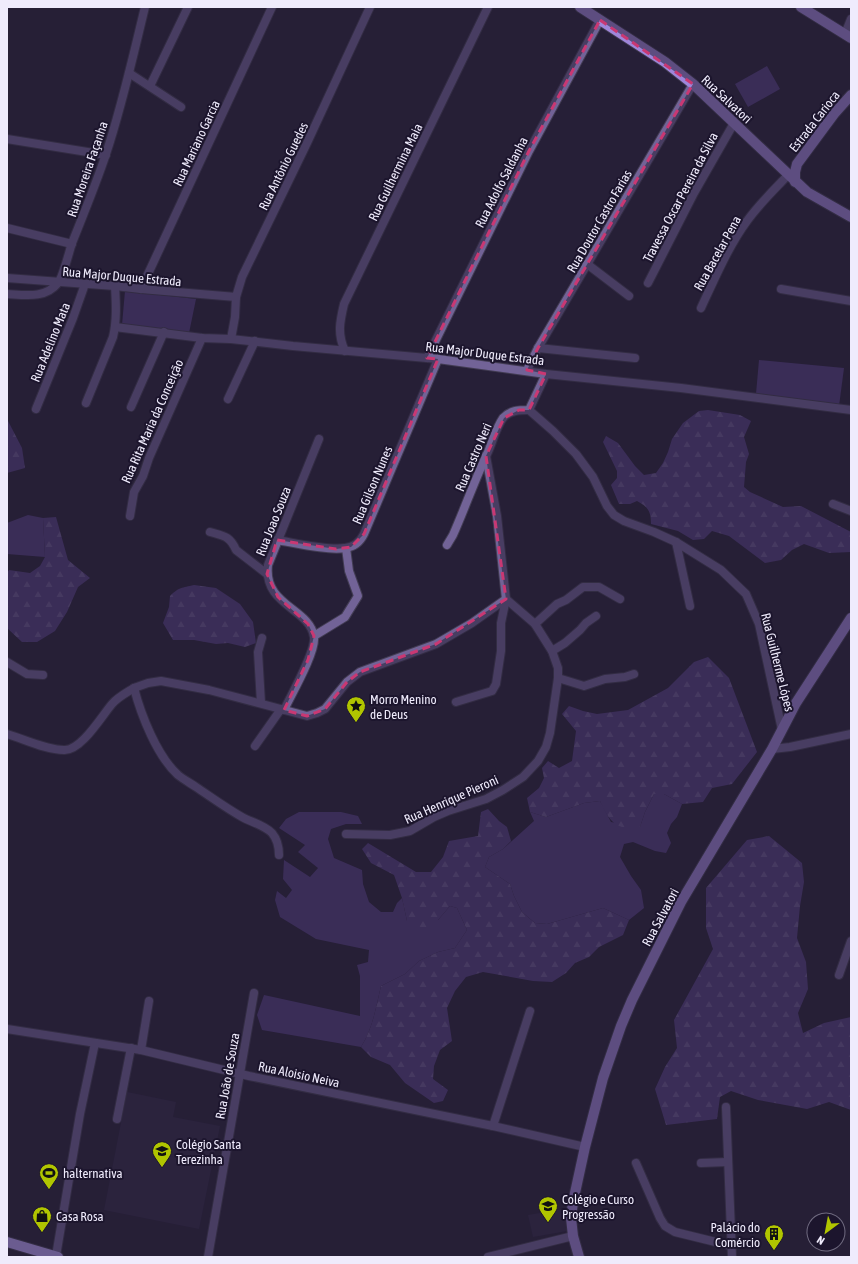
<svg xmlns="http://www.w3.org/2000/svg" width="858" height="1264" viewBox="0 0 858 1264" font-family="'Asap Condensed',sans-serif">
	<defs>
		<pattern id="forest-firs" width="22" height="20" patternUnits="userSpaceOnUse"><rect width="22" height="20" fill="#533e7f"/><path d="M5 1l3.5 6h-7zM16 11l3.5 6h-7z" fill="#6c5a92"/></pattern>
	</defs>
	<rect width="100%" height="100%" fill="#261f37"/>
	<g fill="#312846">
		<polygon points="127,1092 176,1102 173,1117 220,1126 199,1229 104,1210"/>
		<polygon points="563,1209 567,1231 533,1237 528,1215"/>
	</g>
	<g fill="#533e7f">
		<polygon points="767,66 780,89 748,107 735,84"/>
		<polygon points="125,291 196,299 189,333 122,325"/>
		<polygon points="759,360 844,368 839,406 756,394"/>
		<polygon points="28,515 43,518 45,557 7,554 7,523"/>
		<polygon points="654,794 664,794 682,804 677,817 671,824 667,833 671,843 666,853 655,851 633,842 624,844 620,857 631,876 641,890 644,908 629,920 603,908 547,924 535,923 522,912 514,896 510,884 485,867 489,857 503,849 534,821 530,812 546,817 584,803 600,801 611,822 640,827 645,812"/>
		<path d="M 299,812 L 341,812 L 358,816 L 362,824 L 346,824 L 331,829 L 328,839 L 334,858 L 362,870 L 363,884 L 369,902 L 381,912 L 393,912 L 397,903 L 402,898 L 407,921 L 438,920 L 450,906 L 457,908 L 467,930 L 455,948 L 438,952 L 419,961 L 405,974 L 381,986 C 376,1007 373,1028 361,1047 L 262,1030 L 257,1015 L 264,995 L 360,1016 L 360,976 L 357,965 L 368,962 L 369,950 L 316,939 L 280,917 L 275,900 L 277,891 L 286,898 L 292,890 L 283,879 L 284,860 L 310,877 L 318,868 L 298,852 L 305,845 L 279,828 L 286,819 Z"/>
	</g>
	<g fill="url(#forest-firs)">
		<path d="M 708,410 L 740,415 L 751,421 L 744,437 L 749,454 L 746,462 L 744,487 L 750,492 L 783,507 L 801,506 L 851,532 L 851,552 L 829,553 L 804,544 L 792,550 L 781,560 L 765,563 L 729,536 L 712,531 L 704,539 L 693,540 L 678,531 L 651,524 C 651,511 648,507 637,501 L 630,504 L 619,504 L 611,485 L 617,478 L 617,471 L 603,442 L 606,436 L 618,443 L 635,466 L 644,475 L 656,473 L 663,463 L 668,452 L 672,439 L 683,423 L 699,411 Z"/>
		<polygon points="7,419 22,448 25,468 7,473"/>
		<polygon points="56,517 68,560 90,578 78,587 67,612 55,631 37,642 22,642 7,628 7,573 9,570 30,573 40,566 45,557 43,518"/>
		<path d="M 194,585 L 216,588 L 240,604 L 253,622 L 256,643 L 245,647 L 228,643 L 216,644 L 194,640 L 173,640 L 163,623 L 169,607 L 170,596 C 179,587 182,588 194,585 Z"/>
		<path d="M 708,657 L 729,678 L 757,752 L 732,784 L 712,788 L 703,802 L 682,804 L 664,794 L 654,794 L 645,812 L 640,827 C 617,831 609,822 600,801 L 584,803 L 546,817 L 530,812 L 527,798 L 539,788 L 544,778 L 542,768 L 548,761 L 559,768 L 572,761 L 576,731 L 562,714 L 569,706 L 583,711 L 597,714 L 628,710 L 668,688 L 694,662 Z"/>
		<path d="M 488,809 L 499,821 L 507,827 L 511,841 L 503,849 L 489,857 L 485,867 L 510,884 L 514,896 L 522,912 L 535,923 L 547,924 L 603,908 L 629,920 L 623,935 L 599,947 L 589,957 L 575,963 L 566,973 L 552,982 L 533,981 L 483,972 L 466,977 L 455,991 L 447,1008 L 452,1041 L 440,1050 L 434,1066 L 433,1079 L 448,1090 L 443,1101 L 434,1103 L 405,1083 L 390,1065 L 371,1057 L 361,1047 C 373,1028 376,1007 381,986 L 405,974 L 419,961 L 438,952 L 455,948 L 467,930 L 457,908 L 450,906 L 438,920 L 425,929 L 407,921 L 402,898 L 394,875 L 371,863 L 362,849 L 368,843 L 416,872 L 431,872 L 443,857 L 449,841 L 478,836 L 481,812 Z"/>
		<polygon points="769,836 802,863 804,882 800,906 797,938 806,962 808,989 798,1013 803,1033 824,1023 851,1017 851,1110 829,1102 807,1109 758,1100 731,1091 720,1097 717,1119 666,1125 655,1089 665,1067 677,1048 674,1020 713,949 706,928 706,888 747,840"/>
	</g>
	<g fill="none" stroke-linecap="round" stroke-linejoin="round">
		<g stroke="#423c53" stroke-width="10">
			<g id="street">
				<polyline points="845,34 851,19"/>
				<polyline points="129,73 181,107"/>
				<polyline points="150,86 188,7"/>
				<polyline points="7,139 106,155"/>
				<polyline points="7,228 72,244"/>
				<polyline points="587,264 629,296"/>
				<polyline points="7,278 115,286 141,289 236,297"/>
				<polyline points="648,283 694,193 734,123"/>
				<polyline points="141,289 272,7"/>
				<polyline points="781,289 851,301"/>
				<path d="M 7,294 C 25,295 45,299 58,283 C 63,277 69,252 72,243 C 84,213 96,184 106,154 C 122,106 133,56 145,7"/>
				<path d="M 701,308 C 714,280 729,245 747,221 C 759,204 774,190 788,175"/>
				<polyline points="115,327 202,338 231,339 293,346 438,359 546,374 681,388 851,410"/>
				<polyline points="231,339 235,317 236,297 242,277 307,143 370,7"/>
				<polyline points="538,348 635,358"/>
				<path d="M 345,351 C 337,334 340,321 344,304 L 488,7"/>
				<polyline points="427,358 529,151 600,20"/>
				<polyline points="527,370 538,348 693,84"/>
				<polyline points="228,399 255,341"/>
				<path d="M 86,403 L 113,337 C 117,320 116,303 115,286"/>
				<polyline points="131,407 164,332"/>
				<polyline points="36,409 73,318 85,284"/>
				<polyline points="529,410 553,431 576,454 593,477 607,506 614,515 624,521 654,532 676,542 721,570 746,594 759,624 782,730"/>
				<polyline points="833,504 851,511"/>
				<polyline points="130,516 134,492 143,476 149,458 202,338"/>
				<path d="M 210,532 C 224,536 230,536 236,550 L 267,574"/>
				<path d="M 277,540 C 295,543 329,551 345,548 C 354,547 360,542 364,534 L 438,359"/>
				<polyline points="676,542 690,606"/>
				<path d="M 447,545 L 453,535 C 465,508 475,479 488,452 C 493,441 496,428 503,418 C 510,410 520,410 529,410 L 546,374"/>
				<polyline points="535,624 557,604 566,600 583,587 599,587 620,599"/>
				<polyline points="314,636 345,617 358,596 349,571 346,548"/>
				<polyline points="552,651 565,643 580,630 586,623 596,616"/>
				<polyline points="7,662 27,674 43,675"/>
				<polyline points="558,678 584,686 605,679 625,677 634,674"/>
				<polyline points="456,702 492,691 496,684 501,651 501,623 506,599"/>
				<polyline points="261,703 258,652 262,638"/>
				<path d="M 284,710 C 291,695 316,652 314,637 C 310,608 263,606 268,565 L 319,439"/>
				<path d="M 7,734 C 24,739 46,750 64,750 C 81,751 101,717 112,704 C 118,697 126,693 134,688"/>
				<polyline points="255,746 281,709"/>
				<polyline points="772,749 790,747 851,734"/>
				<polyline points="346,834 390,835 410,831 434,817 448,811 486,799 503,790 523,777 538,761 546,747 550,733 558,678 558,668 552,651 535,624 506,599 497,516 486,456"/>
				<path d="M 279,855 C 279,847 277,839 272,833 C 264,825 251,822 242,817 C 226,808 211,797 196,787 C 190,783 183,779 178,775 C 157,756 141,715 134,688 L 148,683 L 161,681 L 209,690 L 307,716 L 317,713 L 325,709 L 347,682 L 360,672 L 436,644 L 472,623 L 506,599"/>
				<polyline points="839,975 851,941"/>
				<polyline points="7,1029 141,1050 249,1076 493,1126 585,1147"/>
				<polyline points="141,1050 149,1001"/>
				<polyline points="726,1107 732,1257"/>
				<polyline points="117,1119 131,1048"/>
				<polyline points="493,1126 530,1011"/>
				<polyline points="636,1163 660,1218 665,1226 675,1232 732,1246"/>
				<polyline points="701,1163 728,1162"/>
				<polyline points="56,1256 80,1114 95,1043"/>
				<polyline points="208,1257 254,993"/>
				<polyline points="488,1257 573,1236"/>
			</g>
		</g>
		<g stroke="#423c53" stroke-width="12">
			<g id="secondary">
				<polyline points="580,7 665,62 693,84 807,192 851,217"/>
				<polyline points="801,7 851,38"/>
				<polyline points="795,182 795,172 797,164 834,114 851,95"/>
				<polyline points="579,1257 573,1236 571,1218 573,1202 585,1147 603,1078 621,1026 632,1000 681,902 772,749 796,703 851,618"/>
			</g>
		</g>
		<g stroke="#423c53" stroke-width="12">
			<polyline id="primary" points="7,1242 58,1257"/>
		</g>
		<use href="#street" stroke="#726397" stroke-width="8"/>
		<use href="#secondary" stroke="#9f86da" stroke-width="10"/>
		<use href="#primary" stroke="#bfa6fd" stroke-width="10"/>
	</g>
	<path d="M0 0H858V1264H0ZM 600,20 L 693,84 L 538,348 L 527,370 L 546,374 L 529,410 L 519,410 L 504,418 L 486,456 L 506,599 L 436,644 L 360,672 L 347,682 L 325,709 L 307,716 L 284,710 L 308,660 L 314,636 L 308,624 L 278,597 L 267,574 L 277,540 L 336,549 L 351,547 L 364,534 L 438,359 L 427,358 L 529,151 Z" fill="#261f37" fill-opacity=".55" fill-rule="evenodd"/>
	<path fill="none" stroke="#c93873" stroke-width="3" stroke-dasharray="8 5" stroke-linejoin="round" d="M 600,20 L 693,84 L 538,348 L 527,370 L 546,374 L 529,410 L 519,410 L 504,418 L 486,456 L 506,599 L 436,644 L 360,672 L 347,682 L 325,709 L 307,716 L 284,710 L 308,660 L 314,636 L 308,624 L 278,597 L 267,574 L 277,540 L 336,549 L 351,547 L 364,534 L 438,359 L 427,358 L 529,151 Z"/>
	<defs>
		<g id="sight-pin" transform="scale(1)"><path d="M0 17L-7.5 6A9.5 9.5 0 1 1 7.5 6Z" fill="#b1c500" stroke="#1c152d"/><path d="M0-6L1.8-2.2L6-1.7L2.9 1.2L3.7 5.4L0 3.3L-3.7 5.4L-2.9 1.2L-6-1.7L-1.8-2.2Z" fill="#111"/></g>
		<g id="school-pin" transform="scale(1)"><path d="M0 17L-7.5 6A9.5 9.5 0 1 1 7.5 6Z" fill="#b1c500" stroke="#1c152d"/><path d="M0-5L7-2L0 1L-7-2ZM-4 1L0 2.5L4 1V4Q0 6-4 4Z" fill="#111"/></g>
		<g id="stadium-pin" transform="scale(1)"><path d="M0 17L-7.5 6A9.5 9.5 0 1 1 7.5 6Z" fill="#b1c500" stroke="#1c152d"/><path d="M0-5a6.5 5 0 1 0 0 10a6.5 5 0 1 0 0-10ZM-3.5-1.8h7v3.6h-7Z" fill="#111"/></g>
		<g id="shop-pin" transform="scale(1)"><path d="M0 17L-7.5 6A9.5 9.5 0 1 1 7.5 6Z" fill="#b1c500" stroke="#1c152d"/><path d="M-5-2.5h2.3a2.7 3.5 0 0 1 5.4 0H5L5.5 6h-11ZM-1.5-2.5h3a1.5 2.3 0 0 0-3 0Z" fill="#111"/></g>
		<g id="building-pin" transform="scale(1)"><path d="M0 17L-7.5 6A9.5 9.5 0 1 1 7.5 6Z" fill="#b1c500" stroke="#1c152d"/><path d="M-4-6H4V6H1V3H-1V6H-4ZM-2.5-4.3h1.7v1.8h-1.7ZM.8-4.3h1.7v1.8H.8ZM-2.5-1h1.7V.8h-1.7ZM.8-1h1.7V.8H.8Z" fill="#111"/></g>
	</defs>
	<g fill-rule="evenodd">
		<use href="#sight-pin" x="356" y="706"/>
		<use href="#school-pin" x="162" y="1151"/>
		<use href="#stadium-pin" x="49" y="1173"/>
		<use href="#school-pin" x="548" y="1206"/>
		<use href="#shop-pin" x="42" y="1216"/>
		<use href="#building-pin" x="774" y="1234"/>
	</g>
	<g text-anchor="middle" stroke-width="4" stroke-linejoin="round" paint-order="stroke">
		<g font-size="13" fill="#efebfc" stroke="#1c152d">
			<text transform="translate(727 99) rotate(43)" y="5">Rua Salvatori</text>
			<text transform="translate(814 121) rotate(-52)" y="5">Estrada Carioca</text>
			<text transform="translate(196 143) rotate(-65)" y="5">Rua Mariano Garcia</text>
			<text transform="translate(283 166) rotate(-64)" y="5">Rua Antônio Guedes</text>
			<text transform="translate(87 169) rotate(-71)" y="5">Rua Moreira Façanha</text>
			<text transform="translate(395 172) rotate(-64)" y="5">Rua Guilhermina Maia</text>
			<text transform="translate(501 182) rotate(-63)" y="5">Rua Adolfo Saldanha</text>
			<text transform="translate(680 197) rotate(-62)" y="5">Travessa Oscar Pereira da Silva</text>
			<text transform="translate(599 221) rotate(-60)" y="5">Rua Doutor Castro Farias</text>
			<text transform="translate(717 253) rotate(-61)" y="5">Rua Bacelar Pena</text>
			<text transform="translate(122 276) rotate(5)" y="5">Rua Major Duque Estrada</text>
			<text transform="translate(50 342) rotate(-68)" y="5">Rua Adelino Mata</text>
			<text transform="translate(485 353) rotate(7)" y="5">Rua Major Duque Estrada</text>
			<text transform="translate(152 421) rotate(-66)" y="5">Rua Rita Maria da Conceição</text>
			<text transform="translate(473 457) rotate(-67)" y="5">Rua Castro Neri</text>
			<text transform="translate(372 485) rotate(-67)" y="5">Rua Gilson Nunes</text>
			<text transform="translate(273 521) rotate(-68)" y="5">Rua Joao Souza</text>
			<text transform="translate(778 662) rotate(76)" y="5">Rua Guilherme Lópes</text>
			<text transform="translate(451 799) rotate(-24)" y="5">Rua Henrique Pieroni</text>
			<text transform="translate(660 917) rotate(-62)" y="5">Rua Salvatori</text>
			<text transform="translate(299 1074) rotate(12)" y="5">Rua Aloisio Neiva</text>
			<text transform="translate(227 1076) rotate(-80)" y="5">Rua João de Souza</text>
		</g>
		<g font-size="13" fill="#efebfc" stroke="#1c152d" text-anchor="start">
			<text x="370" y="704">Morro Menino<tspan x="370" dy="15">de Deus</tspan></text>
			<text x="176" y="1149">Colégio Santa<tspan x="176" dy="15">Terezinha</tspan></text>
			<text x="63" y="1178">halternativa</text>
			<text x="562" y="1204">Colégio e Curso<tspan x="562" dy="15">Progressão</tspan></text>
			<text x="56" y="1221">Casa Rosa</text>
			<text x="760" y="1232" text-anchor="end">Palácio do<tspan x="760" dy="15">Comércio</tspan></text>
		</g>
	</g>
	<rect width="858" height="1264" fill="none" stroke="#efebfc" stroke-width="16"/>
	<g transform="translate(826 1232) rotate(212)"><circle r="19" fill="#1c152d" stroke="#706b80"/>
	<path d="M0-3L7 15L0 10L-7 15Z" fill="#b1c500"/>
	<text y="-6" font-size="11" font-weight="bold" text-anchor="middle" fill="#efebfc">N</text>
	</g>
</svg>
